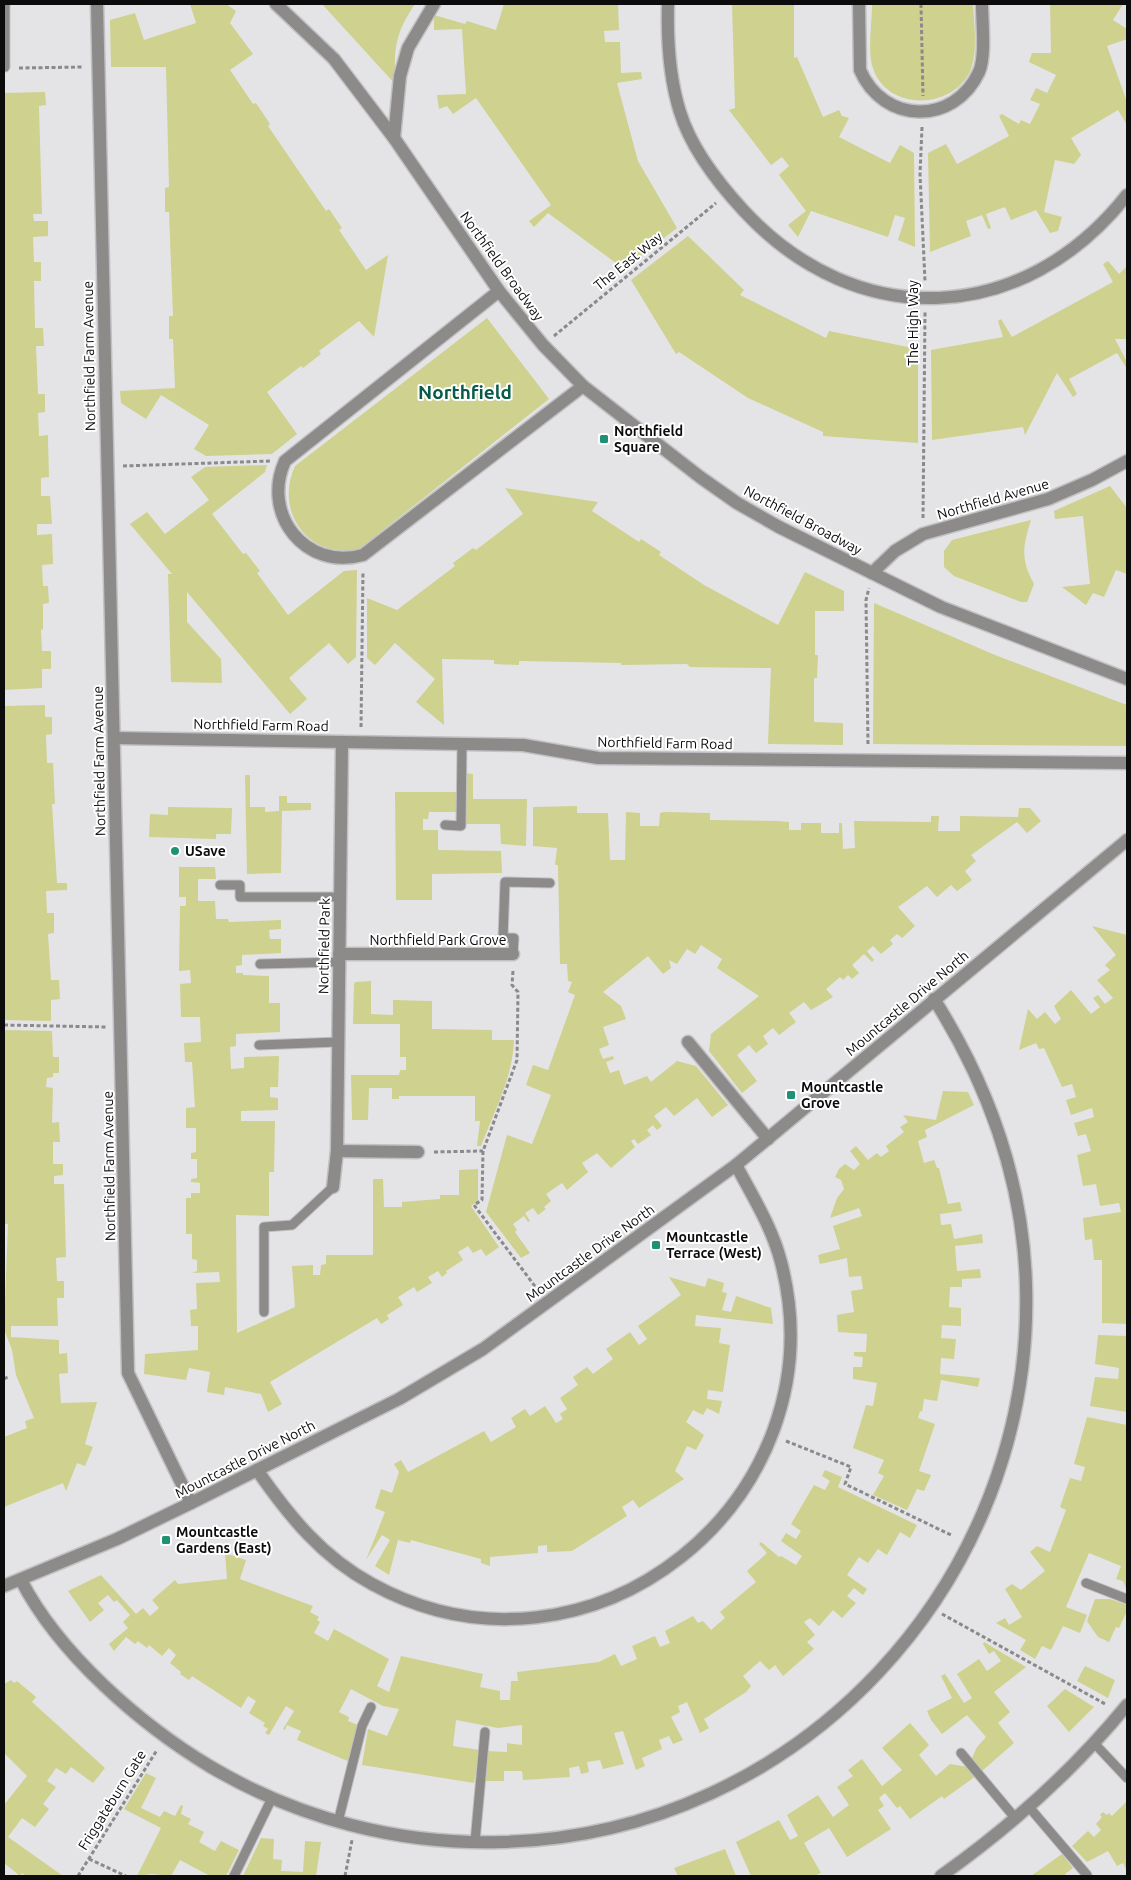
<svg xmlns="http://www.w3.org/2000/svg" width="1131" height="1880" viewBox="0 0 1131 1880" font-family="Ubuntu,sans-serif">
	<rect width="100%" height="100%" fill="#e4e4e7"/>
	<g fill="#cfd18e">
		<polygon points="190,4 226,4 236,11 230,23 253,54 230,70 253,104 256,103 270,124 268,126 326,211 329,209 342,228 339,230 366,270 388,255 374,337 359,321 319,351 321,354 303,368 301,366 267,392 297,434 272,454 206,456 194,449 209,425 161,395 146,419 121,403 120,391 175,388 173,339 169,339 169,316 173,316 169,212 165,212 165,188 169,187 166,67 111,67 110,20 135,13 144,40 196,23"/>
		<path d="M 322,4 L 415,4 C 395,33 393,51 396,85 Z"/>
		<polygon points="504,4 618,4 619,30 604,31 605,42 620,42 621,73 641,72 642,79 617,83 638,161 677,228 624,269 548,213 534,227 529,221 551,205 476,98 453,114 447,106 439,109 437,95 466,94 462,29 434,30 434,15 465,24 467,21 496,30"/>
		<polygon points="732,4 794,4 794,58 797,57 823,117 839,110 842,116 849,118 839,137 890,163 900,145 914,153 915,247 898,240 905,218 895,215 888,237 811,211 798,237 788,225 806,211 779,175 789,166 782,157 771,165 729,110 735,108"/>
		<path d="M 872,4 L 973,4 C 974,24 978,49 971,69 C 954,111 884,112 872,65 C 868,49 872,21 872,4 Z"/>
		<polygon points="1050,4 1123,4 1113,20 1127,29 1127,39 1107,46 1127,102 1127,125 1118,110 1071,138 1081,155 1074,164 1055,160 1044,212 1062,217 1058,231 1050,233 1036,210 1011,220 1005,207 986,214 991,228 988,229 982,215 966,221 971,236 930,252 928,153 946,144 957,164 1009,136 999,116 1002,114 1019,124 1021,120 1030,124 1040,104 1030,100 1036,88 1047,93 1056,75 1029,62 1032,53 1051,53"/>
		<polygon points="45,92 46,105 39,106 42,214 33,214 34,221 48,221 48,236 33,237 34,262 41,262 41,281 34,281 35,328 43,328 44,346 36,346 38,394 45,394 45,412 38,413 39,436 48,435 48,439 49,477 41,478 41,496 50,496 52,524 37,524 37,535 52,534 53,564 42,565 43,586 48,586 49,603 43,604 43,629 41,630 42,651 51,651 51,669 42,669 42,688 4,690 4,93"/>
		<polygon points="688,236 744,290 740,295 826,338 829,331 918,349 918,443 823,436 823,432 748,398 679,352 676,354 631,280"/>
		<polygon points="1108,261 1119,274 1127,266 1127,339 1115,339 1127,362 1127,369 1117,353 1069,379 1077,394 1073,397 1057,373 1025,435 1023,427 932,440 931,350 1003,337 998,321 1001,319 1012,337 1113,282 1103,264"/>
		<path d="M 487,318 L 549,399 L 359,549 C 308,560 274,511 295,466 Z"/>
		<polygon points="267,465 265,472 212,514 243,554 246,553 260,571 257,573 288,615 344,571 357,570 356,657 348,664 329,643 289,678 307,699 290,714 187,592 187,622 221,659 222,683 171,682 168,574 172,574 130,524 147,512 165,534 209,500 191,477 205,467"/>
		<polygon points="1110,486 1127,508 1127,574 1116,570 1104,597 1093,593 1086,605 1062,587 1090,584 1083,516 1055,519 1054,511"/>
		<polygon points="505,488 598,502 592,511 639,542 641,539 661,552 659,555 704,585 778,625 805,572 844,591 844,611 815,611 815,655 818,655 817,678 814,678 814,722 843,723 843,745 768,744 771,668 690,667 687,664 621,665 621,663 519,661 519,665 494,664 494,660 442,659 444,725 416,702 435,679 395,643 375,665 367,658 367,598 397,610 455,566 453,563 473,548 476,550 523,514"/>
		<path d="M 1031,520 C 1023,546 1020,558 1034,584 L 1027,602 L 1021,602 L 954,576 L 944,567 L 944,551 L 952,540 Z"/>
		<polygon points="874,603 995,655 1127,705 1127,746 873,744"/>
		<polygon points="45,705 45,717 52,717 52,734 46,735 47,763 53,763 55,804 52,804 57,883 67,883 67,890 46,891 47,913 54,913 54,933 48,934 51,980 59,980 60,999 51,1000 51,1021 4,1020 4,706"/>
		<polygon points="465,773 473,774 473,799 527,799 526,846 501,844 500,824 464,824"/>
		<polygon points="245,775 250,775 250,807 265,807 265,812 279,811 279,796 287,796 287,803 311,803 311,810 282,811 281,873 247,874"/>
		<polygon points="395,792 458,792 458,812 429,812 428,819 423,819 423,830 438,830 438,850 501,851 502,873 432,874 432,900 396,900"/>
		<polygon points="577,806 577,813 608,813 610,860 625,860 626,812 640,813 640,826 659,826 660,813 664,812 710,813 710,820 779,821 789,822 789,830 801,830 801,823 821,823 821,833 839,833 839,823 842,823 843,849 855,848 854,821 931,822 931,816 939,816 938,831 960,831 960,816 1018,817 1019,808 1030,808 1041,821 1027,833 1017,822 971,855 976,861 965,871 972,880 957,891 951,885 937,897 927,886 898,907 915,926 902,938 897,934 890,940 893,944 881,954 873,946 867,951 874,960 872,962 864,954 852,965 859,973 852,979 848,975 843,980 840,977 826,989 833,997 811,1010 804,1002 789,1013 796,1022 779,1035 773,1028 763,1036 768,1044 756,1053 749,1045 737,1055 757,1081 742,1093 709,1051 711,1034 759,996 717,968 722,959 701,945 695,954 687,949 677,964 669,960 671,968 663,974 648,956 603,992 621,1006 626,1019 603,1027 609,1045 599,1049 603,1059 613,1056 614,1059 606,1062 610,1073 619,1070 624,1085 647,1076 651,1082 677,1061 696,1066 728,1105 712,1117 697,1098 674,1116 666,1107 654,1116 662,1126 657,1130 653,1125 647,1130 651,1135 638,1144 634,1139 631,1141 635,1147 611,1168 597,1153 582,1163 588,1172 567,1190 562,1183 546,1194 551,1201 544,1207 546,1209 538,1215 533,1208 525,1213 530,1221 528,1222 524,1216 513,1224 517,1230 515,1232 530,1253 521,1258 486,1212 507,1135 532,1144 551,1095 526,1085 533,1065 548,1070 575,995 568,992 572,982 568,981 567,964 560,964 558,865 555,865 557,848 533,846 533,807"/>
		<polygon points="168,807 232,808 231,834 216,834 216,839 149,837 150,814 168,815"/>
		<polygon points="179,867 215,867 216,879 198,879 198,901 215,901 216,919 228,919 229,922 281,920 281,929 269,930 270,939 281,939 281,953 242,955 242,965 236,966 236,973 243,973 243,975 269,976 269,1003 280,1003 280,1032 236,1034 236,1046 230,1047 231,1069 244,1068 244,1057 279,1056 278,1087 270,1087 270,1097 278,1098 278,1110 241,1111 241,1121 275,1121 274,1172 269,1172 269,1216 236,1215 237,1333 295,1307 292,1266 313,1265 313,1275 320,1275 321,1265 326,1264 326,1255 373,1255 373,1179 383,1179 384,1207 402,1207 402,1202 440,1199 440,1195 459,1195 459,1170 478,1169 478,1201 471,1206 499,1247 486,1256 481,1249 473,1253 468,1246 458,1252 463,1260 446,1271 447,1273 442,1277 438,1271 428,1277 432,1283 417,1292 414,1287 398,1297 403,1305 387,1315 389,1319 381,1324 377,1318 270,1382 282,1404 268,1412 261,1394 225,1387 224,1395 207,1392 210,1372 189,1368 186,1380 144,1374 145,1354 198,1350 198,1326 191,1326 190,1310 197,1309 196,1283 220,1282 219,1272 192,1273 197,1271 197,1260 192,1259 192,1234 186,1234 186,1198 191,1198 191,1193 200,1193 200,1183 191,1182 191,1179 197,1178 197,1159 191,1159 191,1153 196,1152 196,1128 186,1128 186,1108 195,1107 192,1062 185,1062 184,1043 201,1042 200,1017 181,1017 180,984 191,983 190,970 179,971 180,906 186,906 186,897 179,897"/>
		<polygon points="1092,926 1127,935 1127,1324 1102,1323 1102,1260 1094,1260 1092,1239 1085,1240 1083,1218 1121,1212 1119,1203 1100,1206 1096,1184 1083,1186 1077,1155 1091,1151 1086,1134 1078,1136 1074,1123 1094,1117 1092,1108 1071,1115 1066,1100 1076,1097 1072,1084 1062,1087 1044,1048 1039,1049 1036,1043 1019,1050 1028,1009 1037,1019 1045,1012 1055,1024 1061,1019 1054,1006 1071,990 1091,1014 1100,1007 1093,998 1098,995 1105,1004 1113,998 1097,980 1110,970 1105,965 1116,955"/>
		<path d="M 371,981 L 371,1014 L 393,1015 L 393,1000 L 432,1001 L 432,1029 L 492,1030 L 492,1040 L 514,1040 C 513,1077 494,1112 481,1146 L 477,1146 L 480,1121 L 475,1121 L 475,1096 L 399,1096 L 399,1099 L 392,1099 L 392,1088 L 369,1088 L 368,1120 L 352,1120 L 351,1075 L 399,1075 L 400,1070 L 406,1070 L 406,1057 L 400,1057 L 400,1024 L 353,1024 L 354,984 L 355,982 Z"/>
		<polygon points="4,1030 52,1031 53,1057 59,1057 59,1073 53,1073 53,1077 47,1078 46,1087 53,1088 52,1123 59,1122 60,1142 53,1142 53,1164 63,1164 63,1175 54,1176 54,1184 64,1184 66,1257 56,1258 57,1281 64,1281 64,1298 57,1298 58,1326 11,1326 11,1337 59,1340 59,1354 67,1353 68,1373 59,1374 61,1403 97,1402 85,1444 93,1447 85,1466 77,1463 66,1491 63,1483 4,1507 4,1437 27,1428 25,1421 34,1418 16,1375 12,1350 4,1329 8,1224 4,1224"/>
		<polygon points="943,1091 968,1092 974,1105 925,1130 927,1137 918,1141 924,1163 934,1160 937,1168 939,1168 948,1204 960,1202 962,1211 940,1214 941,1225 951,1224 954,1239 982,1234 983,1243 955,1246 957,1271 980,1269 981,1278 962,1279 962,1287 950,1287 949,1307 961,1308 961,1326 942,1325 941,1338 956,1339 954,1359 941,1358 940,1374 980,1378 978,1387 941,1380 937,1401 924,1399 922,1412 920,1411 918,1418 935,1424 919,1471 931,1475 924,1491 917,1489 907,1510 873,1495 884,1476 878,1473 884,1460 853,1448 866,1405 873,1406 877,1383 853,1379 853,1367 862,1367 863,1357 854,1356 854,1352 866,1352 867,1334 838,1332 837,1315 854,1312 851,1291 863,1289 861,1276 849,1277 847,1258 820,1264 818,1255 840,1249 833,1226 862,1216 859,1208 830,1218 837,1198 844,1189 841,1180 835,1177 839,1169 845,1164 854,1170 860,1164 850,1151 856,1146 868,1160 877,1153 881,1157 889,1151 886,1146 904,1132 900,1127 908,1122 903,1115 936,1120"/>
		<polygon points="669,1277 705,1287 708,1278 724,1283 722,1292 727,1293 722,1310 731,1312 736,1296 771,1308 773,1324 696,1315 695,1326 721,1328 719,1343 730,1345 723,1392 708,1390 707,1399 722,1401 719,1414 707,1408 703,1415 693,1410 686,1422 704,1435 696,1450 687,1446 675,1471 684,1479 639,1508 633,1500 622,1507 627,1516 572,1551 547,1552 547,1545 538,1546 538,1553 490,1557 490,1566 481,1563 481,1559 411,1540 410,1543 398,1540 389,1575 375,1566 390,1540 382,1535 366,1560 385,1512 375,1508 381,1489 392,1493 399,1472 394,1464 401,1460 408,1472 484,1431 491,1442 516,1427 511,1418 525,1409 530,1416 545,1406 556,1423 563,1419 560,1414 567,1409 560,1398 578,1385 573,1377 587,1367 593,1374 613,1359 606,1349 630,1332 639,1345 647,1339 638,1326 681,1295"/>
		<polygon points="1098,1335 1127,1336 1127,1412 1090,1406 1095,1377 1118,1379 1119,1368 1095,1364"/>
		<polygon points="1087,1417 1127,1425 1127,1591 1123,1581 1116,1579 1121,1566 1089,1553 1066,1607 1087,1615 1080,1633 1063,1626 1051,1650 1042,1646 1035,1659 1020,1650 1026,1640 996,1623 1005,1618 1009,1625 1022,1617 1005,1589 1012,1584 1021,1590 1045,1571 1030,1552 1037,1546 1050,1552 1066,1510 1060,1507 1070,1478 1081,1481 1085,1467 1074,1464"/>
		<polygon points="825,1470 842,1477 838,1487 917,1525 910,1538 900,1532 887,1555 878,1549 868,1563 859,1557 847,1575 867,1589 863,1595 854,1588 847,1596 856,1603 842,1618 833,1610 819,1626 810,1618 804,1622 815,1635 807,1642 814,1649 783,1676 775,1665 769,1670 760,1661 743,1676 751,1686 746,1692 704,1719 709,1728 700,1733 687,1702 678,1706 680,1712 671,1717 683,1740 673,1744 669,1736 659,1740 662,1749 642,1758 645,1766 636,1770 623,1731 614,1733 624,1764 603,1769 600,1760 587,1762 589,1772 581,1774 579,1766 569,1768 570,1777 523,1780 522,1771 504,1771 504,1781 485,1781 486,1751 507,1752 507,1743 522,1745 522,1725 498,1728 456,1720 453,1746 480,1750 474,1783 362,1765 368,1729 387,1736 399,1709 383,1706 351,1689 339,1712 349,1717 348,1721 358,1725 350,1762 297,1740 301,1731 287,1725 285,1730 283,1729 294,1711 286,1706 269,1735 265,1733 268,1729 263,1726 265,1723 249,1713 256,1701 248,1696 241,1708 192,1676 189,1680 180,1674 181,1672 170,1663 176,1655 169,1648 162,1656 149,1645 147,1648 138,1641 135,1644 126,1637 114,1651 109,1644 128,1628 123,1622 130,1615 117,1600 114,1602 108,1595 98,1603 104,1610 90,1622 68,1591 101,1575 136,1614 143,1608 150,1616 159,1608 152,1600 175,1580 178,1584 227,1579 225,1553 246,1560 240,1579 313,1606 310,1612 319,1617 317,1620 320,1622 314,1633 328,1641 334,1629 389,1659 377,1686 389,1692 401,1656 483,1674 480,1687 500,1691 500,1700 510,1700 511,1681 518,1681 517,1672 599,1662 615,1654 621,1666 637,1659 632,1646 655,1636 660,1647 670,1643 665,1631 693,1616 698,1623 703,1621 711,1630 725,1618 720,1612 756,1582 747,1571 767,1553 759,1544 761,1542 779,1557 781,1556 796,1565 802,1556 781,1541 786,1533 796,1539 801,1531 791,1524 814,1485 825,1490 830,1481 822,1476"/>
		<polygon points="1095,1599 1110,1599 1127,1605 1127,1611 1119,1628 1116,1627 1109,1642 1098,1637 1087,1621"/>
		<polygon points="984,1642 1026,1667 994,1692 1010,1712 998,1723 1014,1743 982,1771 972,1758 977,1747 986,1737 967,1715 942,1734 931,1720 927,1711 952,1698 941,1676 945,1674 964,1703 972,1698 957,1674 979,1659 987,1671 1001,1661 994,1651 989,1654 983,1644"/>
		<polygon points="1085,1666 1115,1680 1108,1698 1077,1681"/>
		<polygon points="11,1680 14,1683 17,1681 36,1697 32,1702 105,1768 93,1783 71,1767 66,1774 56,1768 47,1781 56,1787 43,1804 49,1809 35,1827 22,1818 8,1837 63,1876 26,1876 22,1873 20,1876 4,1863 4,1805 27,1776 4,1753 4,1684"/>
		<polygon points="1065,1689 1094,1707 1069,1732 1047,1706"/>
		<polygon points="910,1723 929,1745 919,1755 936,1776 950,1764 968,1767 976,1776 944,1799 942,1796 910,1819 900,1806 897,1808 885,1793 879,1798 884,1806 878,1810 891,1829 847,1857 829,1828 804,1843 821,1873 814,1876 751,1876 736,1842 779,1820 790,1840 798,1836 787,1815 818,1795 833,1817 849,1805 837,1787 853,1776 848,1770 862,1759 882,1786 902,1770 882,1748"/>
		<polygon points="146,1773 156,1778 141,1808 160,1817 164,1811 175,1816 181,1805 183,1806 181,1814 191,1819 188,1824 204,1832 199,1842 215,1851 221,1841 239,1850 226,1876 210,1876 180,1860 171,1876 152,1874 137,1876 161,1828 124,1809"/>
		<polygon points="1127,1801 1127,1871 1123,1863 1117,1866 1108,1851 1087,1862 1072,1846 1088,1831 1094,1837 1101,1830 1096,1824 1102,1817 1100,1815 1103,1812 1107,1815 1109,1813 1112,1816"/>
		<polygon points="261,1838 274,1839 273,1859 282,1860 281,1871 303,1872 305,1841 321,1842 316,1876 243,1876"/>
		<polygon points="725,1849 736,1876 678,1876 674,1868"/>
		<polygon points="1062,1854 1073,1868 1065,1874 1066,1876 1031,1876"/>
	</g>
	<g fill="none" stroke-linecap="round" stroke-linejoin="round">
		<g stroke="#c1c1c4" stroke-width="11">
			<g id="service">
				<polyline points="5,4 5,67"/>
				<polyline points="445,825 461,826 462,744"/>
				<polyline points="220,885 240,885 240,897 340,897"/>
				<polyline points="513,954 514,938 503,938 505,882 550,883"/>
				<polyline points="260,964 339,962"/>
				<polyline points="259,1045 338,1042"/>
				<polyline points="264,1312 264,1227 292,1225 333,1187"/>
				<polyline points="1086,1583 1127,1599"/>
				<polyline points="1094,1743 1127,1778"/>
				<polyline points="961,1753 1016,1819"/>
				<polyline points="1029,1807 1087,1875"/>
				<polyline points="338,1822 362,1726 371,1707"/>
				<polyline points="475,1842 485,1732"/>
				<polyline points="234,1876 272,1798"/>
			</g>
		</g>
		<g stroke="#c1c1c4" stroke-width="15">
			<g id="minor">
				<polyline points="97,4 128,1373 191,1503"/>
				<path d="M 668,4 C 667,41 669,77 680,112 C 691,148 719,184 744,211 C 857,333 1024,326 1127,195"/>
				<path d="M 859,4 L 860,70 C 883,124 954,126 979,72 C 986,56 982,22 982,4"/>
				<polyline points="394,138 400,76 408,48 434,4"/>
				<path d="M 499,291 L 285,461 C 261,514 305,571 363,555 L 583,386"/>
				<polyline points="872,573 895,551 923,534 1048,499 1092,480 1127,461"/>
				<polyline points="114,738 523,745 598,758 1127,763"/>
				<polyline points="339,954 513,954"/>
				<polyline points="688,1042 768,1139"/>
				<polyline points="337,1151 418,1152"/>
				<polyline points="333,1187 337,1151 342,742"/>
				<path d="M 257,1470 C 289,1516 322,1557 372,1584 C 589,1703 843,1500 781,1262 C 772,1227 753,1197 736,1165"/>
				<path d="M 21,1580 C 59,1654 141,1725 211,1767 C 299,1819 400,1845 502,1842 C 799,1835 1035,1581 1026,1285 C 1023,1181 989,1086 934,999"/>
				<path d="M 941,1876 C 1010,1827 1073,1771 1127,1705"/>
			</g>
		</g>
		<g stroke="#c1c1c4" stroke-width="15">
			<g id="tertiary">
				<polyline points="276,4 334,59 394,138 499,291 543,345 583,386 700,477 737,503 779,527 941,607 1127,679"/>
				<polyline points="4,1586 117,1539 191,1503 399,1399 483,1349 736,1165 1127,840"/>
			</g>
		</g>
		<g stroke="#8a8a8d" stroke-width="3" stroke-dasharray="4 2.5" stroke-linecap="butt">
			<polyline points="921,4 923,96"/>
			<polyline points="19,68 83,67"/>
			<polyline points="922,127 920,174 925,281"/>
			<polyline points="554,336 716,203"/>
			<polyline points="123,466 270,461"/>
			<polyline points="923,518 925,312"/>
			<polyline points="361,727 363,571"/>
			<polyline points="868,744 866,600 869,588"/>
			<polyline points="513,971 512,985 518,992 517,1060 483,1151 482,1200 474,1205 537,1289"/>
			<polyline points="4,1025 106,1027"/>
			<polyline points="434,1152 483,1151"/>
			<polyline points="4,1379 8,1377"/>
			<polyline points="786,1441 851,1467 845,1484 953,1536"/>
			<polyline points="942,1614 1107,1705"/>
			<polyline points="89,1859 126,1876"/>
			<polyline points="78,1876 157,1750"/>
			<polyline points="345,1876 352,1840"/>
		</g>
		<use href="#service" stroke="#8c8b8a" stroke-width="9"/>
		<use href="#minor" stroke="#8c8b8a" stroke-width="12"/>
		<use href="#tertiary" stroke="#8c8b8a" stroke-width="12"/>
	</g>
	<g fill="#1f9274" stroke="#fff" stroke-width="2">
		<rect x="599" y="434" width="10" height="10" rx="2.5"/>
		<circle cx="175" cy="851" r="5"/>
		<rect x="786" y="1090" width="10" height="10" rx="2.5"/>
		<rect x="651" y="1240" width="10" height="10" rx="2.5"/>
		<rect x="161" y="1535" width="10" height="10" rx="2.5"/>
	</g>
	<g text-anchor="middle" stroke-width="4" stroke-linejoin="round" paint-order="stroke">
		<g font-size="14" fill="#0c0c0d" stroke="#fff">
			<text transform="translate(628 261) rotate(-39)" y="5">The East Way</text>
			<text transform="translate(502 266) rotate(54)" y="5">Northfield Broadway</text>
			<text transform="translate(913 323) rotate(-90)" y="5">The High Way</text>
			<text transform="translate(89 356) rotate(-91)" y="5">Northfield Farm Avenue</text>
			<text transform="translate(993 499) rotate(-16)" y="5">Northfield Avenue</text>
			<text transform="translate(803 520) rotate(28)" y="5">Northfield Broadway</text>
			<text transform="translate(261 725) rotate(1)" y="5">Northfield Farm Road</text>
			<text transform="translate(665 743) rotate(1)" y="5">Northfield Farm Road</text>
			<text transform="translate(99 761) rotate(-91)" y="5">Northfield Farm Avenue</text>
			<text x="438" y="945">Northfield Park Grove</text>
			<text transform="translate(324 946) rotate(-89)" y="5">Northfield Park</text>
			<text transform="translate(907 1003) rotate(-40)" y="5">Mountcastle Drive North</text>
			<text transform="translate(109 1166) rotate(-91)" y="5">Northfield Farm Avenue</text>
			<text transform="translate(590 1253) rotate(-36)" y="5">Mountcastle Drive North</text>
			<text transform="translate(245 1459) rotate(-27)" y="5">Mountcastle Drive North</text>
			<text transform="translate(112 1800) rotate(-58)" y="5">Friggateburn Gate</text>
		</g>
		<g font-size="14" font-weight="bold" fill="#0c0c0d" stroke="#fff" text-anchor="start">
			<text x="614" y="436">Northfield<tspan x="614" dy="16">Square</tspan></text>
			<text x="185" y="856">USave</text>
			<text x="801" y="1092">Mountcastle<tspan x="801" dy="16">Grove</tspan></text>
			<text x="666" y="1242">Mountcastle<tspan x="666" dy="16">Terrace (West)</tspan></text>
			<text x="176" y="1537">Mountcastle<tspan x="176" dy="16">Gardens (East)</tspan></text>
		</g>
		<g font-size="19" font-weight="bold" fill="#075b47" stroke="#fff">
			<text x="465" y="399">Northfield</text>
		</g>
	</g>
	<rect width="1131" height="1880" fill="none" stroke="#0c0c0d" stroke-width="10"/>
</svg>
